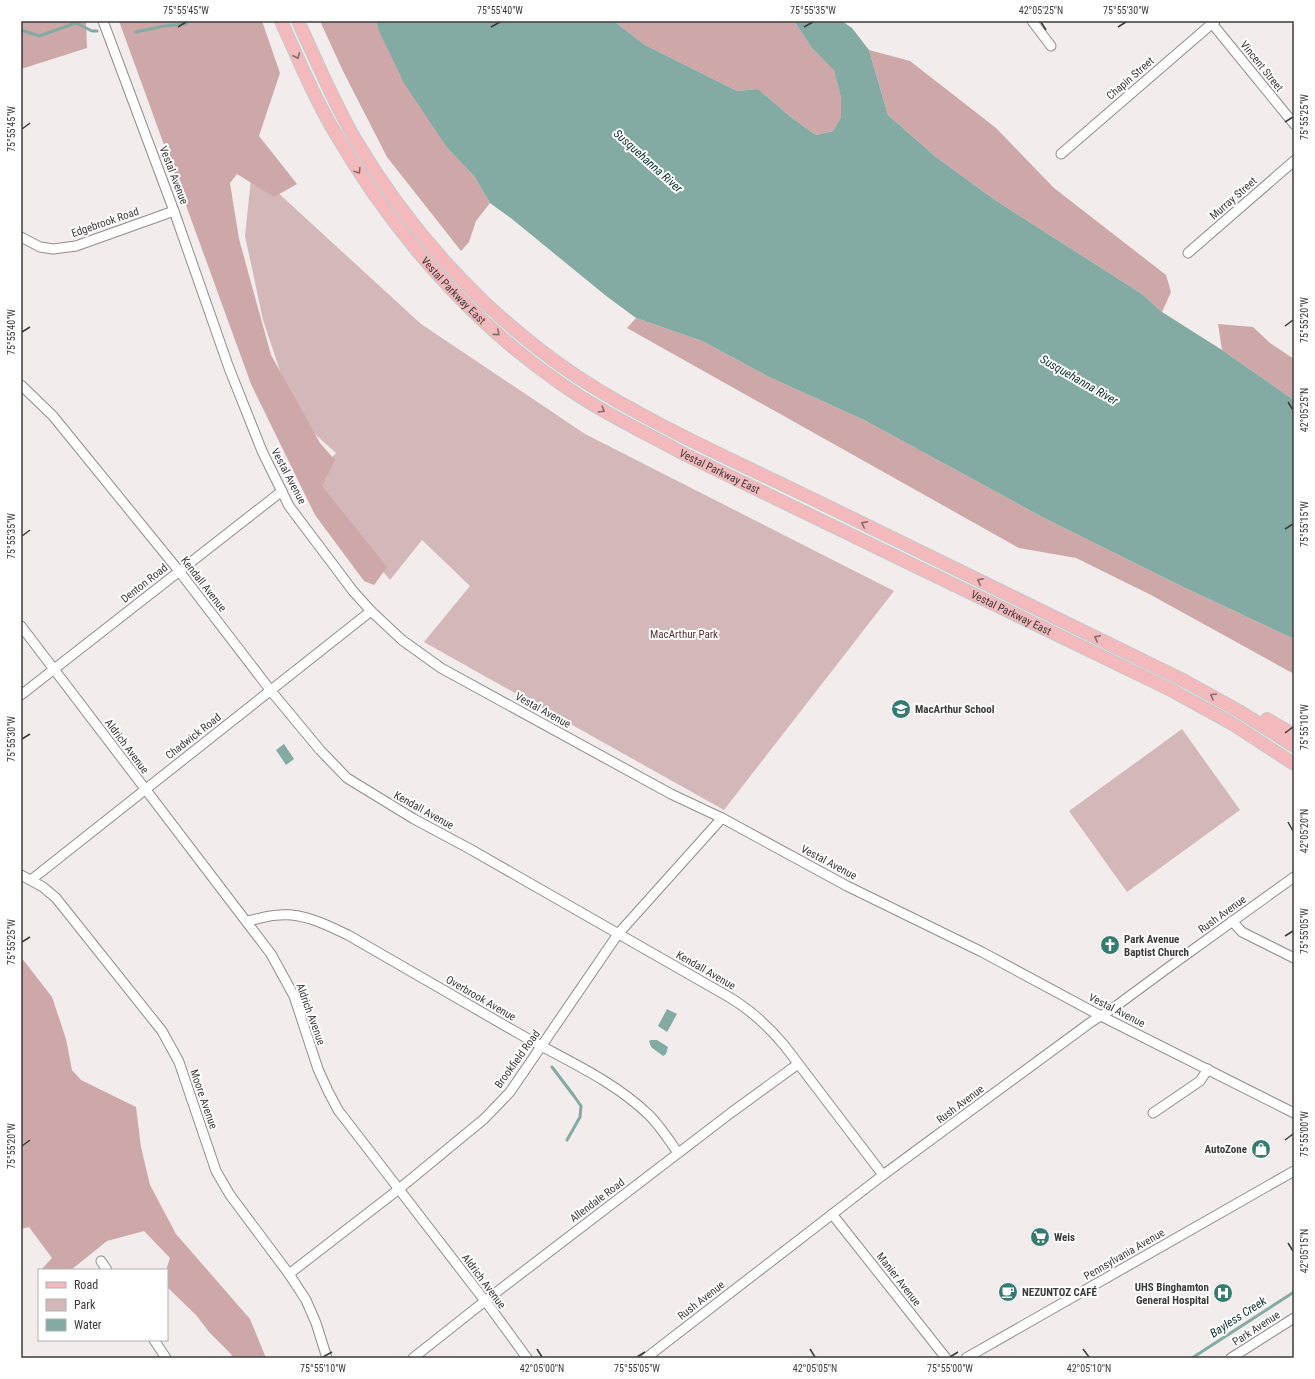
<svg xmlns="http://www.w3.org/2000/svg" width="1315" height="1379" viewBox="0 0 1315 1379" font-family="'Roboto Condensed',sans-serif">
	<rect width="100%" height="100%" fill="#f2ecec"/>
	<g fill="#d4b7b8">
		<polygon points="252,169 421,324 585,434 894,591 724,810 424,642 470,586 422,540 390,580 319,494 313,478 336,453 307,427 282,377 263,320 245,236"/>
		<polygon points="1182,729 1240,810 1127,892 1069,811"/>
	</g>
	<g fill="#cea8a8">
		<polygon points="21,21 86,21 87,48 21,69"/>
		<polygon points="119,21 262,21 280,73 259,136 297,184 274,197 237,174 230,183 239,239 271,355 320,443 335,460 322,486 387,567 374,585 364,581 315,515 251,384"/>
		<polygon points="320,21 376,21 378,29 448,149 474,176 490,203 476,221 469,242 461,251 387,157 343,71"/>
		<polygon points="614,21 794,21 812,48 834,69 841,98 841,117 833,131 816,135 792,118 758,89 737,91 645,45"/>
		<polygon points="869,50 910,61 996,128 1054,188 1166,275 1171,292 1162,312 1142,294 995,200 936,157 888,115"/>
		<polygon points="636,318 702,341 769,377 864,420 1044,518 1179,585 1294,639 1294,674 1151,595 1076,558 1019,548 627,328"/>
		<polygon points="1218,324 1253,327 1270,343 1294,359 1294,400 1222,350"/>
		<polygon points="21,957 52,997 66,1039 72,1070 81,1080 136,1107 141,1147 150,1185 176,1234 250,1319 266,1358 233,1358 231,1354 209,1332 196,1315 167,1287 167,1270 166,1270 170,1258 144,1231 107,1241 71,1270 41,1270 52,1258 29,1227 21,1229"/>
	</g>
	<g fill="#83aba3">
		<polygon points="376,21 614,21 645,45 737,91 758,89 792,118 816,135 833,131 841,117 841,98 834,70 812,48 794,21 842,21 852,28 869,50 888,115 936,157 995,200 1142,294 1162,312 1222,350 1294,400 1294,639 1179,585 1044,518 864,420 769,377 702,341 636,318 605,295 512,219 490,203 474,176 448,149 404,83 378,29"/>
		<polygon points="284,744 294,759 286,765 276,750"/>
		<polygon points="667,1009 677,1014 667,1032 658,1026"/>
		<polygon points="651,1040 657,1040 668,1047 666,1054 663,1056 651,1047 649,1041"/>
	</g>
	<g fill="none" stroke-linecap="round" stroke-linejoin="round">
		<g stroke="#83aba3" stroke-width="3">
			<polyline points="21,30 39,36 76,23 92,31 97,31"/>
			<polyline points="136,32 164,26 185,24 190,21"/>
			<polyline points="552,1067 574,1096 581,1106 580,1117 567,1140"/>
			<polyline points="1192,1358 1294,1292"/>
		</g>
		<g stroke="#928d8d" stroke-width="11">
			<g id="minor">
				<polyline points="103,21 174,211 229,368 262,451 289,506 353,591 371,611 402,640 441,668 671,794 722,818 847,886 982,952 1101,1016 1294,1113"/>
				<polyline points="1032,21 1051,46"/>
				<polyline points="1210,21 1294,124"/>
				<polyline points="1061,154 1215,21"/>
				<polyline points="21,237 40,247 53,249 76,246 174,211"/>
				<polyline points="1188,253 1294,161"/>
				<path d="M 21,385 L 53,416 L 179,571 L 271,691 L 320,750 L 347,778 L 414,819 L 470,849 L 729,997 C 751,1010 768,1026 784,1045 L 883,1175"/>
				<polyline points="21,626 271,954 294,996 318,1069 328,1091 338,1110 492,1310 527,1358"/>
				<polyline points="21,695 282,491"/>
				<polyline points="21,875 43,887 56,898 162,1031 179,1062 216,1171 230,1195 289,1274 306,1300 316,1323 327,1358"/>
				<polyline points="31,880 371,611"/>
				<path d="M 247,921 C 258,919 269,915 280,915 C 304,913 327,925 348,935 C 404,967 460,1000 516,1032 C 561,1058 612,1079 649,1115 C 660,1126 669,1140 678,1153"/>
				<polyline points="1232,921 1242,932 1294,958"/>
				<polyline points="1153,1113 1200,1081 1208,1069"/>
				<polyline points="832,1214 946,1358"/>
				<polyline points="101,1261 107,1270"/>
				<polyline points="289,1274 399,1189 484,1119 510,1092 618,934 722,818"/>
				<polyline points="154,1340 166,1358"/>
				<polyline points="413,1358 485,1301 732,1112 798,1064"/>
				<polyline points="646,1358 883,1175 1091,1022 1112,1009 1169,967 1294,877"/>
				<polyline points="966,1358 1294,1171"/>
				<polyline points="1231,1358 1294,1318"/>
			</g>
		</g>
		<g stroke="#c8c8c8" stroke-width="14">
			<g id="major">
				<path id="s1" d="M 281,21 C 298,58 313,96 334,131 C 389,227 468,320 560,383 C 599,411 642,431 684,454 L 1171,690 L 1231,723 L 1294,764"/>
				<path d="M 298,21 C 316,60 333,101 355,139 C 390,198 433,253 483,301 C 518,334 558,366 600,391 C 672,434 750,468 825,505 C 945,563 1065,622 1185,681 L 1239,711 L 1294,746"/>
				<polyline points="1267,719 1294,735"/>
			</g>
		</g>
		<use href="#minor" stroke="#fff" stroke-width="9"/>
		<use href="#major" stroke="#f3b9bc" stroke-width="12"/>
	</g>
	<defs><path id="oneway-chevron" d="M-2-3.5L2.5 0L-2 3.5" fill="none" stroke-width="1.6" stroke-linecap="round" stroke-linejoin="round"/></defs>
	<g stroke="#856d6e">
		<use href="#oneway-chevron" transform="translate(297 56) rotate(65)"/>
		<use href="#oneway-chevron" transform="translate(358 171) rotate(58)"/>
		<use href="#oneway-chevron" transform="translate(497 333) rotate(40)"/>
		<use href="#oneway-chevron" transform="translate(602 410) rotate(31)"/>
		<use href="#oneway-chevron" transform="translate(864 524) rotate(-154)"/>
		<use href="#oneway-chevron" transform="translate(980 581) rotate(-154)"/>
		<use href="#oneway-chevron" transform="translate(1097 638) rotate(-154)"/>
		<use href="#oneway-chevron" transform="translate(1213 696) rotate(-150)"/>
	</g>
	<path fill="none" stroke="#3c3a3a" stroke-width="1.5" d="M 1041,22 L 1046,30M 178,27 L 186,22M 491,27 L 500,22M 804,27 L 813,22M 1118,27 L 1126,22M 1285,122 L 1293,117M 22,129 L 30,123M 1285,326 L 1293,320M 22,332 L 30,327M 1288,402 L 1293,410M 1285,529 L 1293,524M 22,536 L 30,530M 1285,733 L 1293,727M 22,739 L 30,734M 1288,822 L 1293,831M 1285,936 L 1293,931M 22,942 L 30,937M 1285,1140 L 1293,1134M 22,1146 L 30,1140M 1288,1243 L 1293,1251M 537,1349 L 542,1357M 810,1349 L 815,1357M 1083,1349 L 1089,1357M 323,1357 L 332,1352M 637,1357 L 645,1352M 950,1357 L 958,1352"/>
	<defs>
		<g id="school-disc" transform="scale(1)"><circle r="9.5" fill="#367b70" stroke="#fff"/><path d="M0-5L7-2L0 1L-7-2ZM-4 1L0 2.5L4 1V4Q0 6-4 4Z" fill="#fff"/></g>
		<g id="church-disc" transform="scale(1)"><circle r="9.5" fill="#367b70" stroke="#fff"/><path d="M-1.2-6h2.4v3.5h3.3v2.4h-3.3V6h-2.4V-.1h-3.3v-2.4h3.3Z" fill="#fff"/></g>
		<g id="shop-disc" transform="scale(1)"><circle r="9.5" fill="#367b70" stroke="#fff"/><path d="M-5-2.5h2.3a2.7 3.5 0 0 1 5.4 0H5L5.5 6h-11ZM-1.5-2.5h3a1.5 2.3 0 0 0-3 0Z" fill="#fff"/></g>
		<g id="supermarket-disc" transform="scale(1)"><circle r="9.5" fill="#367b70" stroke="#fff"/><path d="M-6-5.5h2.5l.6 2H6L4.5 2H-2.5L-4.4-4H-6ZM-1.5 3.2a1.3 1.3 0 1 0 .1 0ZM3 3.2a1.3 1.3 0 1 0 .1 0Z" fill="#fff"/></g>
		<g id="cafe-disc" transform="scale(1)"><circle r="9.5" fill="#367b70" stroke="#fff"/><path d="M-5.5-4.5H6V0H3Q3 3.5 0 3.5H-2.5Q-5.5 3.5-5.5 0ZM3-3.2v2h1.7v-2ZM-6 4.5H4V6H-6Z" fill="#fff"/></g>
		<g id="hospital-disc" transform="scale(1)"><circle r="9.5" fill="#367b70" stroke="#fff"/><path d="M-5-5h3v3.5h4V-5h3V5h-3V1.5h-4V5h-3Z" fill="#fff"/></g>
	</defs>
	<g fill-rule="evenodd">
		<use href="#school-disc" x="901" y="709"/>
		<use href="#church-disc" x="1110" y="945"/>
		<use href="#shop-disc" x="1261" y="1149"/>
		<use href="#supermarket-disc" x="1040" y="1237"/>
		<use href="#cafe-disc" x="1008" y="1292"/>
		<use href="#hospital-disc" x="1223" y="1293"/>
	</g>
	<g text-anchor="middle" stroke-width="4" stroke-linejoin="round" paint-order="stroke">
		<g font-size="11" fill="#3c3a3a" stroke="#fff">
			<text transform="translate(1262 66) rotate(51)" y="4">Vincent Street</text>
			<text transform="translate(1130 78) rotate(-41)" y="4">Chapin Street</text>
			<text transform="translate(174 175) rotate(69)" y="4">Vestal Avenue</text>
			<text transform="translate(1233 198) rotate(-41)" y="4">Murray Street</text>
			<text transform="translate(105 222) rotate(-19)" y="4">Edgebrook Road</text>
			<text dy="4" stroke="none"><textPath href="#s1" startOffset="322">Vestal Parkway East</textPath></text>
			<text dy="4" stroke="none"><textPath href="#s1" startOffset="646">Vestal Parkway East</textPath></text>
			<text transform="translate(289 476) rotate(62)" y="4">Vestal Avenue</text>
			<text transform="translate(144 583) rotate(-38)" y="4">Denton Road</text>
			<text transform="translate(204 584) rotate(52)" y="4">Kendall Avenue</text>
			<text dy="4" stroke="none"><textPath href="#s1" startOffset="970">Vestal Parkway East</textPath></text>
			<text transform="translate(543 710) rotate(29)" y="4">Vestal Avenue</text>
			<text transform="translate(193 736) rotate(-38)" y="4">Chadwick Road</text>
			<text transform="translate(127 746) rotate(53)" y="4">Aldrich Avenue</text>
			<text transform="translate(424 810) rotate(29)" y="4">Kendall Avenue</text>
			<text transform="translate(829 862) rotate(28)" y="4">Vestal Avenue</text>
			<text transform="translate(1222 914) rotate(-36)" y="4">Rush Avenue</text>
			<text transform="translate(706 970) rotate(30)" y="4">Kendall Avenue</text>
			<text transform="translate(481 998) rotate(30)" y="4">Overbrook Avenue</text>
			<text transform="translate(1117 1010) rotate(27)" y="4">Vestal Avenue</text>
			<text transform="translate(311 1014) rotate(70)" y="4">Aldrich Avenue</text>
			<text transform="translate(517 1059) rotate(-54)" y="4">Brookfield Road</text>
			<text transform="translate(204 1099) rotate(71)" y="4">Moore Avenue</text>
			<text transform="translate(960 1104) rotate(-37)" y="4">Rush Avenue</text>
			<text transform="translate(597 1200) rotate(-37)" y="4">Allendale Road</text>
			<text transform="translate(1124 1254) rotate(-30)" y="4">Pennsylvania Avenue</text>
			<text transform="translate(899 1279) rotate(52)" y="4">Manier Avenue</text>
			<text transform="translate(484 1281) rotate(53)" y="4">Aldrich Avenue</text>
			<text transform="translate(701 1300) rotate(-38)" y="4">Rush Avenue</text>
			<text transform="translate(1256 1328) rotate(-33)" y="4">Park Avenue</text>
		</g>
		<g font-size="11" fill="#602d30" stroke="#fff">
			<text x="684" y="638">MacArthur Park</text>
		</g>
		<g font-size="11" font-weight="bold" fill="#3c3a3a" stroke="#fff" text-anchor="start">
			<text x="915" y="713">MacArthur School</text>
			<text x="1124" y="943">Park Avenue<tspan x="1124" dy="13">Baptist Church</tspan></text>
			<text x="1247" y="1153" text-anchor="end">AutoZone</text>
			<text x="1054" y="1241">Weis</text>
			<text x="1209" y="1291" text-anchor="end">UHS Binghamton<tspan x="1209" dy="13">General Hospital</tspan></text>
			<text x="1022" y="1296">NEZUNTOZ CAFÉ</text>
		</g>
		<g font-size="12" font-style="italic" fill="#0d342e" stroke="#fff">
			<text transform="translate(648 161) rotate(42)" y="4">Susquehanna River</text>
			<text transform="translate(1079 380) rotate(30)" y="4">Susquehanna River</text>
			<text transform="translate(1238 1317) rotate(-33)" y="4">Bayless Creek</text>
		</g>
	</g>
	<rect width="1315" height="1379" fill="none" stroke="#ffffff" stroke-width="44"/>
	<rect x="38" y="1269" width="130" height="72" fill="#ffffff" stroke="#b1b0b0"/>
	<rect x="46" y="1282" width="20" height="6" fill="#f3b9bc" stroke="#b1b0b0"/>
	<text x="74" y="1289" font-size="12" fill="#3c3a3a">Road</text>
	<rect x="46" y="1299" width="20" height="12" fill="#d4b7b8" stroke="#b1b0b0"/>
	<text x="74" y="1309" font-size="12" fill="#3c3a3a">Park</text>
	<rect x="46" y="1319" width="20" height="12" fill="#83aba3" stroke="#b1b0b0"/>
	<text x="74" y="1329" font-size="12" fill="#3c3a3a">Water</text>
	<rect x="22" y="22" width="1271" height="1335" fill="none" stroke="#3c3a3a" stroke-width="1.5"/>
	<g font-size="10" text-anchor="middle" fill="#3c3a3a">
		<text x="186" y="14">75°55'45"W</text>
		<text x="500" y="14">75°55'40"W</text>
		<text x="813" y="14">75°55'35"W</text>
		<text x="1041" y="14">42°05'25"N</text>
		<text x="1126" y="14">75°55'30"W</text>
		<text transform="translate(1304 117) rotate(-90)" y="4">75°55'25"W</text>
		<text transform="translate(11 129) rotate(-90)" y="4">75°55'45"W</text>
		<text transform="translate(1304 320) rotate(-90)" y="4">75°55'20"W</text>
		<text transform="translate(11 332) rotate(-90)" y="4">75°55'40"W</text>
		<text transform="translate(1304 410) rotate(-90)" y="4">42°05'25"N</text>
		<text transform="translate(1304 524) rotate(-90)" y="4">75°55'15"W</text>
		<text transform="translate(11 536) rotate(-90)" y="4">75°55'35"W</text>
		<text transform="translate(1304 727) rotate(-90)" y="4">75°55'10"W</text>
		<text transform="translate(11 739) rotate(-90)" y="4">75°55'30"W</text>
		<text transform="translate(1304 831) rotate(-90)" y="4">42°05'20"N</text>
		<text transform="translate(1304 931) rotate(-90)" y="4">75°55'05"W</text>
		<text transform="translate(11 942) rotate(-90)" y="4">75°55'25"W</text>
		<text transform="translate(1304 1134) rotate(-90)" y="4">75°55'00"W</text>
		<text transform="translate(11 1146) rotate(-90)" y="4">75°55'20"W</text>
		<text transform="translate(1304 1251) rotate(-90)" y="4">42°05'15"N</text>
		<text x="323" y="1372">75°55'10"W</text>
		<text x="542" y="1372">42°05'00"N</text>
		<text x="637" y="1372">75°55'05"W</text>
		<text x="815" y="1372">42°05'05"N</text>
		<text x="950" y="1372">75°55'00"W</text>
		<text x="1089" y="1372">42°05'10"N</text>
	</g>
</svg>
